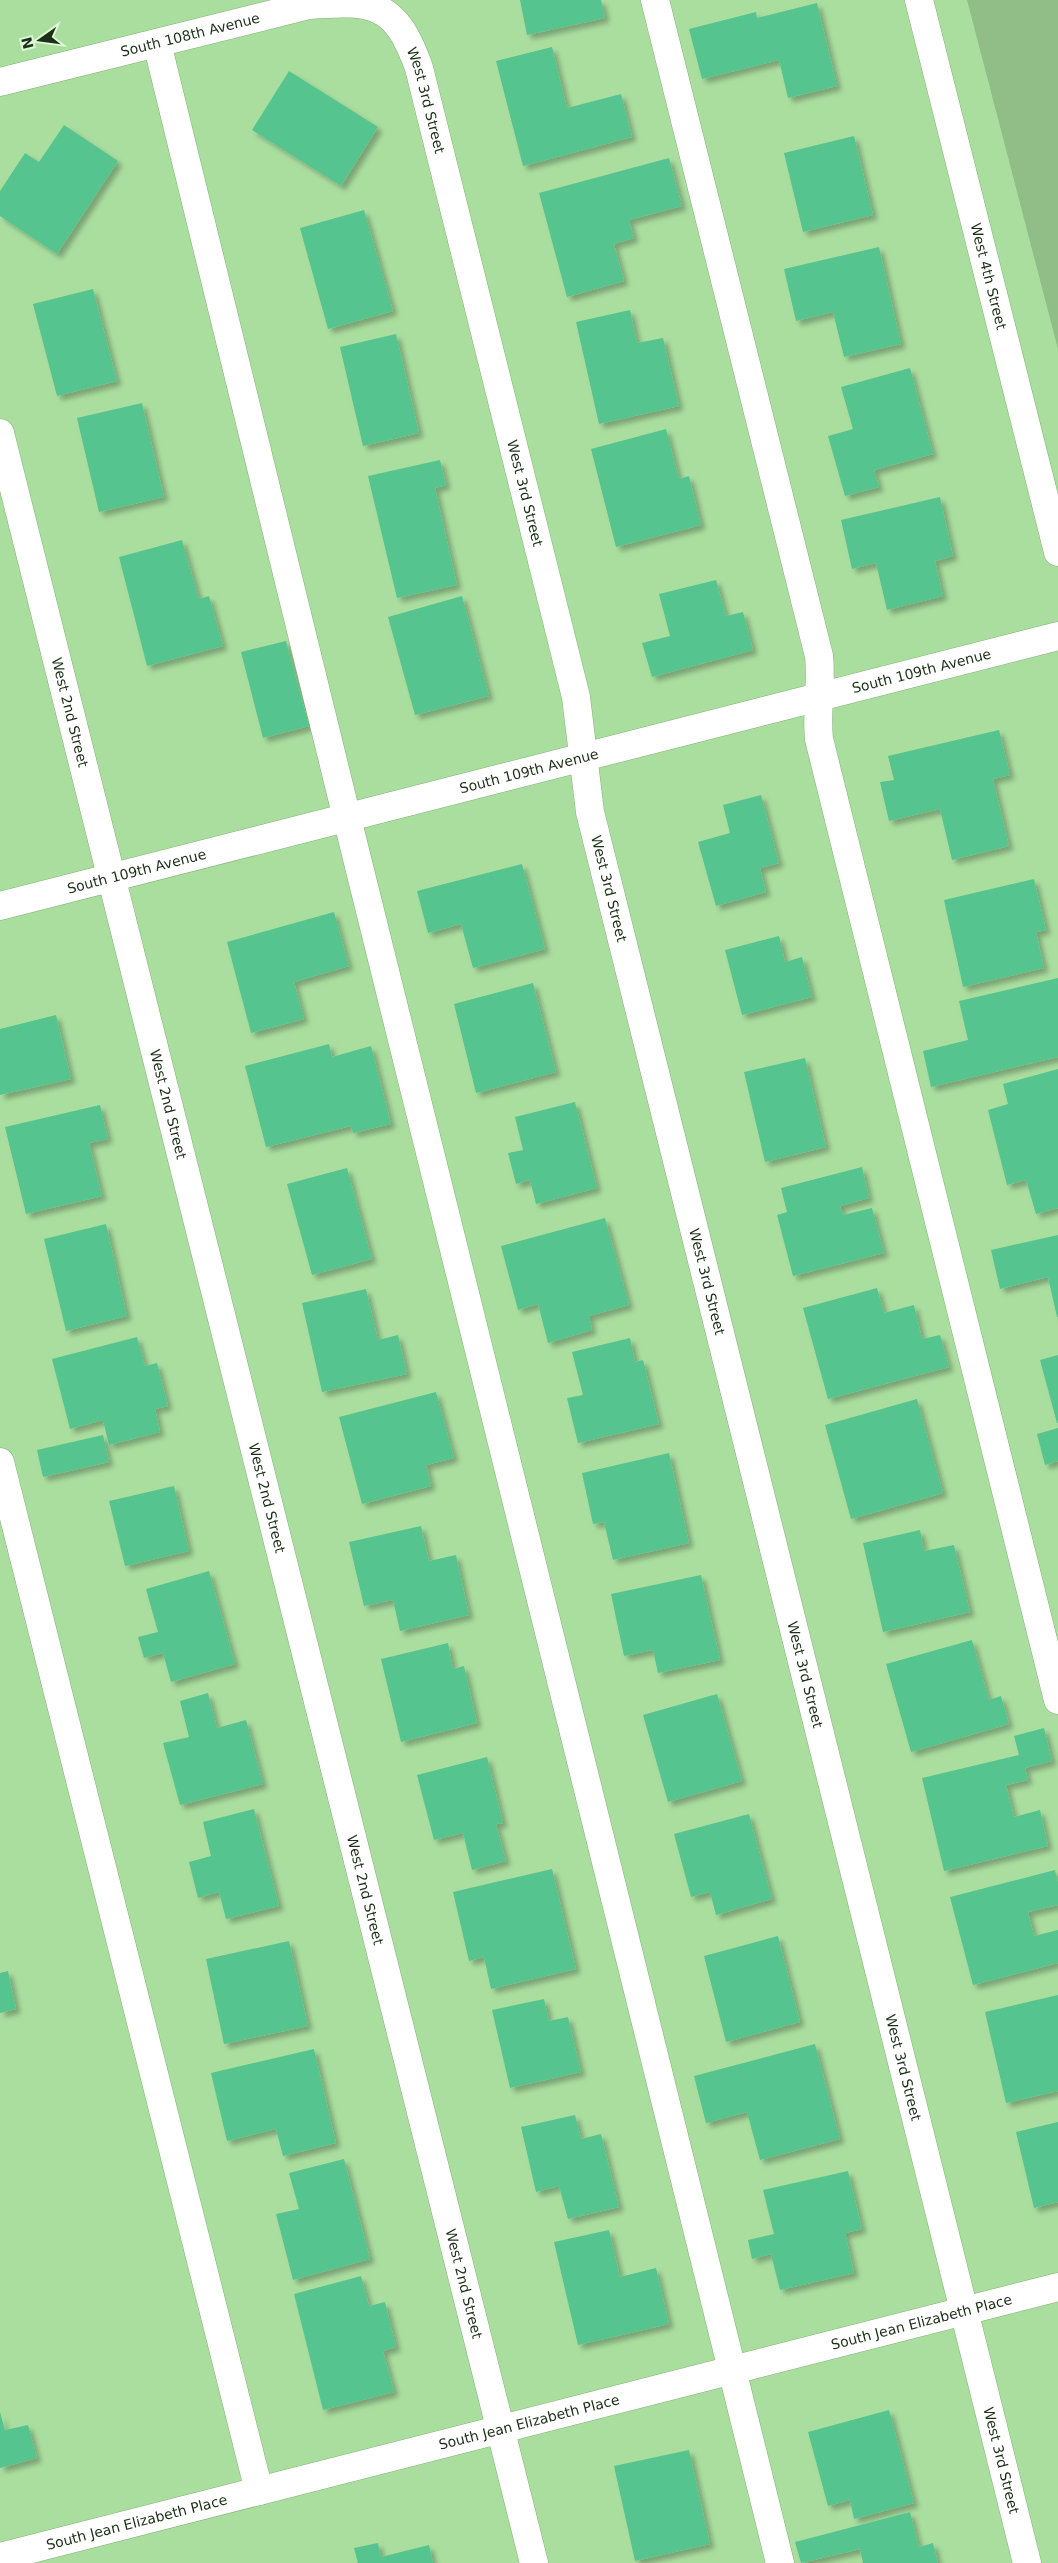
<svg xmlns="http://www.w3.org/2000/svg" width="1058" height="2563" viewBox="0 0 1058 2563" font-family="'DejaVu Sans',sans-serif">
	<defs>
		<filter id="shadow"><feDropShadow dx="4.5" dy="4.5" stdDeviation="2.5" flood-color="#0004"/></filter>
	</defs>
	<rect width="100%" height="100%" fill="#aade9f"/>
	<polygon fill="#91bd87" points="967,0 1058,0 1058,349"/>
	<g fill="#57c48f" filter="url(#shadow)">
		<polygon points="520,0 601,0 605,18 527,35"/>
		<polygon points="817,3 837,86 788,98 779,60 702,79 689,29 756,12 757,18"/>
		<polygon points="552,47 567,108 621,94 632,137 523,166 496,61"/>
		<polygon points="289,71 378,127 341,186 252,130"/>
		<polygon points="64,125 118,161 57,254 0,216 0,191 25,153 39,162"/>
		<polygon points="854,136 873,215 803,232 784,153"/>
		<polygon points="669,158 682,206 629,220 634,238 614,244 624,281 567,297 539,193"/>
		<polygon points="364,210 393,311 328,329 300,228"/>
		<polygon points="879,247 901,344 844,357 833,312 796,321 784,269"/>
		<polygon points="93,289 117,381 57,396 33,304"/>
		<polygon points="630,310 637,343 663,338 679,406 599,424 576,322"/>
		<polygon points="396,334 419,433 363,446 340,347"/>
		<polygon points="910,368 933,454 874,470 879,487 845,496 828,436 853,429 841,387"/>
		<polygon points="142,403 164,497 99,512 77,418"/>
		<polygon points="666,429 679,479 689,476 701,525 616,547 591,449"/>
		<polygon points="440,460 446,485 435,488 457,585 397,598 368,476"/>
		<polygon points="940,497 953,556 935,561 943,596 887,610 876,563 852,569 841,520"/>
		<polygon points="182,540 199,599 209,596 223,646 147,666 119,557"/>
		<polygon points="716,580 726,616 743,612 753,650 652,677 642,643 670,636 659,594"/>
		<polygon points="462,596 489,696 415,715 388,617"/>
		<polygon points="286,641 309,726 263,738 241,652"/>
		<polygon points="999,730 1010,775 993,779 1009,846 952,860 940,809 889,821 880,782 894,780 888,756"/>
		<polygon points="761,795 779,863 760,868 766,892 716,906 698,842 730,833 723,805"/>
		<polygon points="522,864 545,949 473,968 461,924 428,933 417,891"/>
		<polygon points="1034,879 1046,930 1036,932 1044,968 963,987 944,900"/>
		<polygon points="334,912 349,966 294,982 304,1019 251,1033 227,942"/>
		<polygon points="779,936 785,962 802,957 812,997 742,1015 725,950"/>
		<polygon points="1058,978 1058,1057 931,1087 923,1051 968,1040 959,1001"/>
		<polygon points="533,983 556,1072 476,1093 454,1004"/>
		<polygon points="56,1015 71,1079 0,1095 0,1029"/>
		<polygon points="329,1044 332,1057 371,1046 391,1124 353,1133 351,1126 266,1147 245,1066"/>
		<polygon points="805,1058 826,1147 765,1162 744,1072"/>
		<polygon points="1058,1069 1058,1208 1036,1214 1026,1180 1007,1185 988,1110 1008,1104 1003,1084"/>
		<polygon points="575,1102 597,1188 536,1204 530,1180 516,1184 508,1153 523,1150 515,1117"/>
		<polygon points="100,1105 108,1139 89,1143 102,1196 26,1214 5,1127"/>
		<polygon points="862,1167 869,1198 840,1206 843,1215 872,1208 884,1253 793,1276 777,1215 787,1212 781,1188"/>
		<polygon points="347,1168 372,1259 312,1275 287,1184"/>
		<polygon points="605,1218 629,1305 589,1316 592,1330 548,1343 538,1304 518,1310 501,1246"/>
		<polygon points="106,1224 127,1316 66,1331 44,1239"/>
		<polygon points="1058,1235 1058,1317 1057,1317 1048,1277 1000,1289 991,1250"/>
		<polygon points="877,1288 884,1313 914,1305 922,1339 940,1335 949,1367 828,1399 803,1308"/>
		<polygon points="366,1289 378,1340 398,1335 407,1374 322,1392 302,1303"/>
		<polygon points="137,1337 145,1366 157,1363 168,1406 155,1409 160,1432 109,1445 103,1420 70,1429 52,1359"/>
		<polygon points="630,1338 635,1362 643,1360 659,1424 578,1443 567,1398 583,1395 572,1352"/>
		<polygon points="1058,1355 1058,1423 1057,1423 1040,1360"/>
		<polygon points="436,1392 454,1458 426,1465 431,1486 362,1504 339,1417"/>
		<polygon points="917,1399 943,1493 851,1519 825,1425"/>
		<polygon points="1058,1428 1058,1461 1045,1465 1037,1434"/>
		<polygon points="103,1435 109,1462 43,1477 37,1450"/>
		<polygon points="669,1453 689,1543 613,1560 604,1522 593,1524 582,1473"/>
		<polygon points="174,1486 189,1551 125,1566 109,1501"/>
		<polygon points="421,1526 429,1561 456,1555 469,1615 400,1631 393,1600 364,1606 349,1542"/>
		<polygon points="920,1530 924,1551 954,1545 970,1612 883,1632 863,1543"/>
		<polygon points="209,1571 235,1664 171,1682 163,1653 144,1658 138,1637 158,1632 146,1589"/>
		<polygon points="701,1575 720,1660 658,1673 653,1650 624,1656 611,1594"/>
		<polygon points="972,1640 989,1700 1001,1696 1009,1724 911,1752 886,1664"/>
		<polygon points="448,1643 453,1669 464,1666 477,1723 401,1742 381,1659"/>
		<polygon points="208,1693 217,1728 246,1720 263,1784 180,1805 163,1743 189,1737 180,1701"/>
		<polygon points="717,1694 742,1781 668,1802 643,1715"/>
		<polygon points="1044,1728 1052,1761 1025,1768 1028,1780 1006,1785 1014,1817 1040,1810 1048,1846 944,1871 922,1778 1019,1755 1014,1736"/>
		<polygon points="487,1757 503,1823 496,1824 506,1861 472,1870 463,1833 434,1840 417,1775"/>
		<polygon points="254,1809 279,1906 226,1919 219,1892 198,1898 189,1862 211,1856 203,1822"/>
		<polygon points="749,1814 772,1899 716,1915 710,1892 691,1897 674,1834"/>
		<polygon points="552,1869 576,1969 491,1989 484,1957 469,1961 453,1892"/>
		<polygon points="1055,1870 1058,1882 1058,1905 1028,1912 1034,1936 1058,1930 1058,1963 973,1985 950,1897"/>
		<polygon points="778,1936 800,2022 726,2042 704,1956"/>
		<polygon points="289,1941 308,2026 224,2044 206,1959"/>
		<polygon points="8,1971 16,2009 0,2013 0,1973"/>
		<polygon points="1058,1995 1058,2091 1006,2103 985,2012"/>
		<polygon points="544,1999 549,2021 568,2017 581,2072 510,2088 492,2010"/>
		<polygon points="815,2044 840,2139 760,2160 747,2112 706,2123 694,2076"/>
		<polygon points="314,2049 336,2143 283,2156 276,2129 227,2141 211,2073"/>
		<polygon points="575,2115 581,2139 601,2134 619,2207 568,2219 559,2186 536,2192 521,2127"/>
		<polygon points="1058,2122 1058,2202 1034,2208 1016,2132"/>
		<polygon points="344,2159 370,2259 293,2280 276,2214 299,2209 289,2173"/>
		<polygon points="848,2171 862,2229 845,2233 854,2273 780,2290 771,2254 752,2259 748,2240 774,2234 763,2190"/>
		<polygon points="609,2230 620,2277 656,2268 669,2324 578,2345 554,2242"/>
		<polygon points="361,2276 369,2306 385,2302 396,2347 383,2351 394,2392 323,2410 294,2294"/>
		<polygon points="889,2410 914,2503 854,2519 850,2500 828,2506 808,2432"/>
		<polygon points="0,2412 5,2430 28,2425 37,2458 0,2468"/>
		<polygon points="689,2450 710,2544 635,2561 614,2466"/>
		<polygon points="910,2512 919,2547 933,2543 938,2563 863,2563 860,2549 801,2563 795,2542"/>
		<polygon points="378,2543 381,2557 429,2545 433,2563 358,2563 354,2548"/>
	</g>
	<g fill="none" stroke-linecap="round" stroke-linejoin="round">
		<g stroke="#80b174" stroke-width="29">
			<g id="minor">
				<path d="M 655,0 L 819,656 C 822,684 816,711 819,739 L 1058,1700"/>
				<path id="s1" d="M 919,0 L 1058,552"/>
				<polyline points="157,43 347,818 780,2563"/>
				<path id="s2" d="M 0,82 L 309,5 C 375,0 396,3 419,68 L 576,697 L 590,812 L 1027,2563"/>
				<path id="s3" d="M 0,433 L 534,2563"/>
				<path id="s4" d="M 0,906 L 1058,636"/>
				<polyline points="0,1462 259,2491"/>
				<path id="s5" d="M 0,2557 L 1058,2287"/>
			</g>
		</g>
		<use href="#minor" stroke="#fff" stroke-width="28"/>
	</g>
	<g text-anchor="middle" stroke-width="4" stroke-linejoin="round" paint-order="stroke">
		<g font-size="14" fill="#1c3018" stroke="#ddf7d7">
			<text dy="5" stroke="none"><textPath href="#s2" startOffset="196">South 108th Avenue</textPath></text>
			<text dy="5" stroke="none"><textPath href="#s2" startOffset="495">West 3rd Street</textPath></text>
			<text dy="5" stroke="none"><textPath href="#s1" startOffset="285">West 4th Street</textPath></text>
			<text dy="5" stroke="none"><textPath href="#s2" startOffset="900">West 3rd Street</textPath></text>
			<text dy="5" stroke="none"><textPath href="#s4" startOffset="951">South 109th Avenue</textPath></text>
			<text dy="5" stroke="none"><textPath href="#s3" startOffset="288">West 2nd Street</textPath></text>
			<text dy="5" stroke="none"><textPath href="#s4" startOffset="546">South 109th Avenue</textPath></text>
			<text dy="5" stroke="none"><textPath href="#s4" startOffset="141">South 109th Avenue</textPath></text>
			<text dy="5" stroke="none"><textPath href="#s2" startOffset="1305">West 3rd Street</textPath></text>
			<text dy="5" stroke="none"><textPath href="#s3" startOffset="692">West 2nd Street</textPath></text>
			<text dy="5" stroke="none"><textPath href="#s2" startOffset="1710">West 3rd Street</textPath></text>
			<text dy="5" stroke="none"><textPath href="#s3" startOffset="1098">West 2nd Street</textPath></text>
			<text dy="5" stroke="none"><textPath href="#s2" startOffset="2115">West 3rd Street</textPath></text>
			<text dy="5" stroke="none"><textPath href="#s3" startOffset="1502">West 2nd Street</textPath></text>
			<text dy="5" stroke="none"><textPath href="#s2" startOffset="2520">West 3rd Street</textPath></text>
			<text dy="5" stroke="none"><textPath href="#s3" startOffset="1908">West 2nd Street</textPath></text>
			<text dy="5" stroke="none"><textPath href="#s5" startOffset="951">South Jean Elizabeth Place</textPath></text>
			<text dy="5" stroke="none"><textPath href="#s5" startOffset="546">South Jean Elizabeth Place</textPath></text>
			<text dy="5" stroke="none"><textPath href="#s2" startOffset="2925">West 3rd Street</textPath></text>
			<text dy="5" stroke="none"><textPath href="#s5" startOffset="141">South Jean Elizabeth Place</textPath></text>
		</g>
	</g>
	<g transform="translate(40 40) rotate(256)" stroke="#ddf7d7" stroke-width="4" paint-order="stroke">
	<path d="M0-4L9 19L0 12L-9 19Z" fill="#1c3018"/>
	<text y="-8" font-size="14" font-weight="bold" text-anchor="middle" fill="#1c3018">N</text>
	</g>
</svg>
